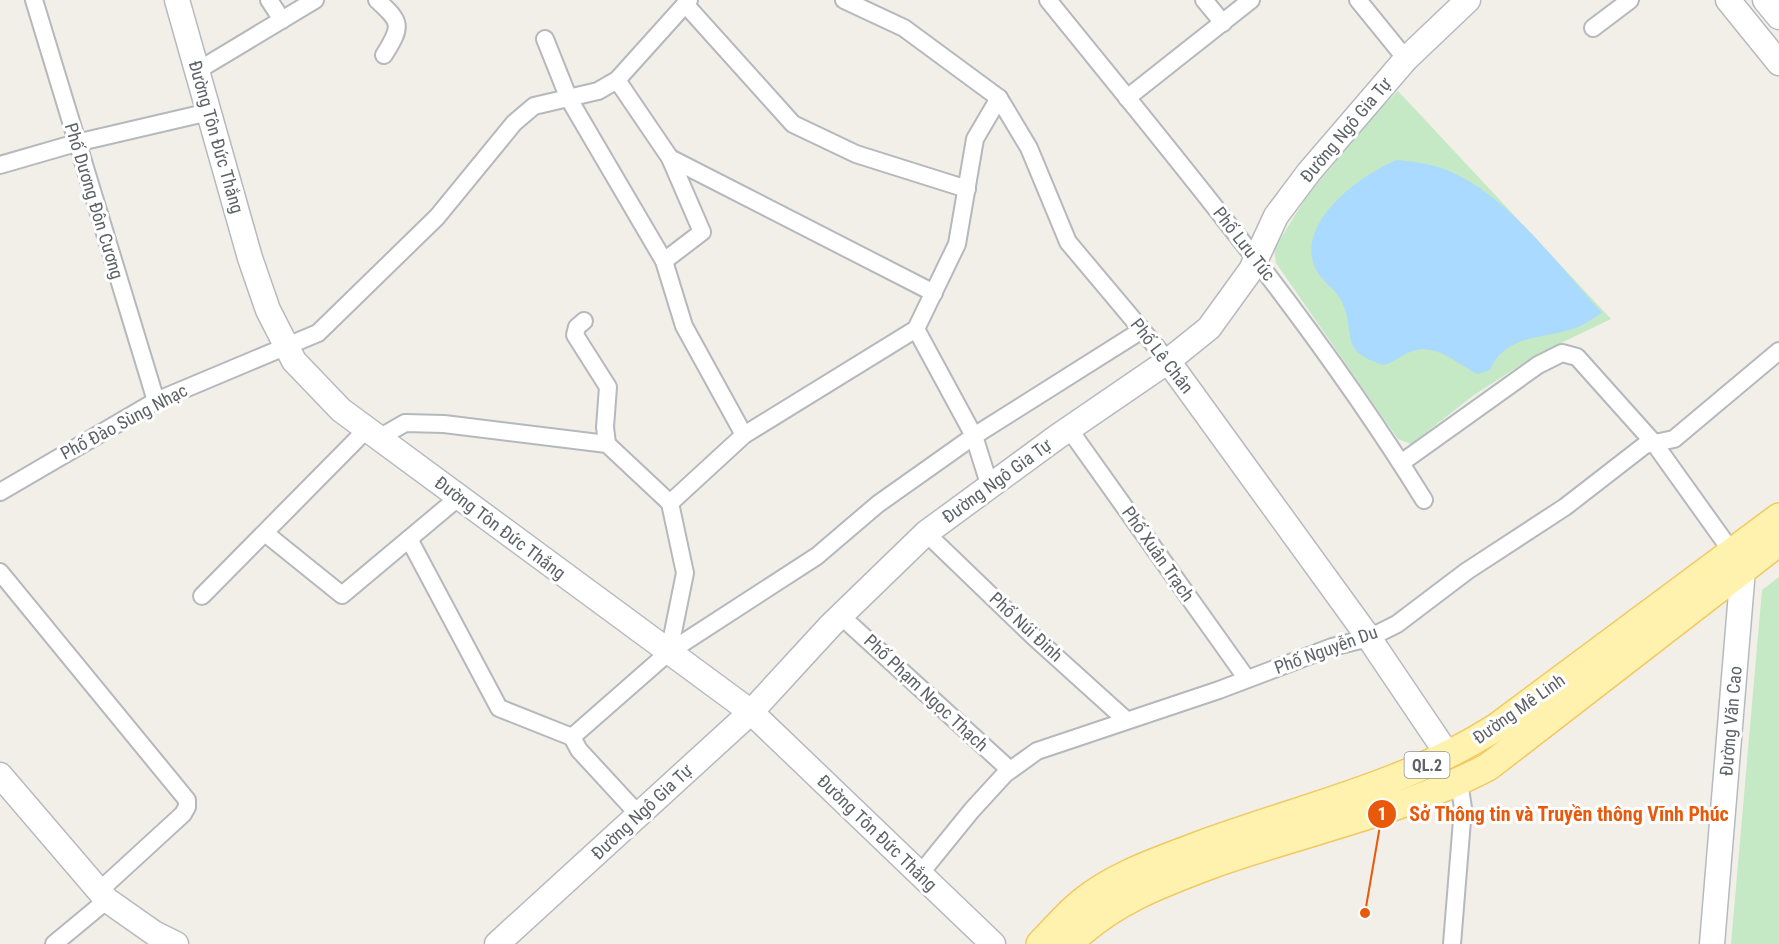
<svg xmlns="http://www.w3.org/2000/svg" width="1779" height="944" viewBox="0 0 1779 944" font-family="'Roboto Condensed',sans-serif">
	<rect width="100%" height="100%" fill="#f1efe8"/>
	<g fill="#c5e8c5">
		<polygon points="1398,91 1611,319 1536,355 1474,395 1411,444 1398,439 1384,419 1276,263 1274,249 1307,196 1376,113"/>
		<polygon points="1779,577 1779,944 1731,944 1762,590"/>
	</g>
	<path fill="#aadaff" d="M 1397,160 C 1415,162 1434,164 1451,172 C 1509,197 1559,266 1602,313 C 1594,317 1586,324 1578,327 C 1545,340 1507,332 1490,370 L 1477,374 C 1456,363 1435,342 1410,352 C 1400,356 1394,362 1384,365 C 1337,351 1357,335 1342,302 C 1335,287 1318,280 1313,262 C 1301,218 1362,174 1397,160 Z"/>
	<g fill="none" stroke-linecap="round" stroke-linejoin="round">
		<g stroke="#b5b8bc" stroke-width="20">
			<g id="street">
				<polyline points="34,0 156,401"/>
				<polyline points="269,0 282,20"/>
				<path d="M 377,0 C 401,22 403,25 384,55"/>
				<polyline points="844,0 904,28 999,98 1029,148 1068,242 1168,361"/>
				<path d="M 1048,0 C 1179,162 1314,322 1424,500"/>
				<polyline points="1204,0 1223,23"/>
				<polyline points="1358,0 1406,59"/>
				<polyline points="685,4 793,124 856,154 967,189"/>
				<polyline points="1593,28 1630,0"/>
				<polyline points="545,39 569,99 664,261 684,326 744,435"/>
				<polyline points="197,71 315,0"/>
				<polyline points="617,80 670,158 702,232 664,261"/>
				<polyline points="1127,98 1251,0"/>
				<polyline points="670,158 934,293"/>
				<polyline points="0,165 76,143 209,112"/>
				<polyline points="584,321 577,327 575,335 608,387 605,427 607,444"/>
				<polyline points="916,329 974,436 990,487"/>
				<polyline points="1069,429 1247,679"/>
				<polyline points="379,438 405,423 444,424 607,444 670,503"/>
				<polyline points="1401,463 1538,365 1562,353 1577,357 1654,443 1732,552"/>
				<polyline points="0,492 156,401 318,333 437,217 514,123 534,106 598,91 617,80 689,0"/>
				<polyline points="265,533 342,595 459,497"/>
				<polyline points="926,533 1033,636 1126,720"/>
				<polyline points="409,539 499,708 572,737"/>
				<polyline points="0,572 187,800 187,807 183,814 99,891"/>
				<polyline points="202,596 367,429"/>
				<polyline points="841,616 1010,770"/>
				<polyline points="669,652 685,573 670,503 744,435 916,329 957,244 975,139 999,98"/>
				<polyline points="639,815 579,750 572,737 669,652 817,556 878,504 974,436 1142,330"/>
				<polyline points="920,874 972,810 1005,774 1037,751 1219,690 1332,647 1369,638 1397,624 1467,571 1565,507 1645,445 1674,439 1779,351"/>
				<polyline points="54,944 107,900"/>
				<polyline points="1452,944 1463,808 1459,782"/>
			</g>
		</g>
		<g stroke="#b6babf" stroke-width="27">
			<g id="secondary">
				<polyline points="177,0 250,258 268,310 294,361 341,410 751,712 993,944"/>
				<polyline points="1728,0 1779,63"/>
				<polyline points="1765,0 1779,17"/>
				<polyline points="1168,361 1369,638 1448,755"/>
				<polyline points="0,775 107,900 154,933 176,944"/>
				<polyline points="497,944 751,712 831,625 926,533 1057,437 1168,361 1209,328 1251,270 1276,216 1309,172 1406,59 1468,0"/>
				<polyline points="1712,944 1743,569"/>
			</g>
		</g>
		<g stroke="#f2c960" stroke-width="30">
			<g id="primary">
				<path d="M 1040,944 C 1054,930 1067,914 1082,902 C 1115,875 1158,861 1197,846 C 1299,808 1405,786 1498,726 L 1779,517"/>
				<path d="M 1069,944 C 1110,902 1162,883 1216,863 C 1307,831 1402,812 1488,767 L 1779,542"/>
			</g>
		</g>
		<use href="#street" stroke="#fff" stroke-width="16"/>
		<use href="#secondary" stroke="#fff" stroke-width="24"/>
		<use href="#primary" stroke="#fff2af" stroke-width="27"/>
	</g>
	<g text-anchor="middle" stroke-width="6" stroke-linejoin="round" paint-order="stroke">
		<rect fill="#fff" stroke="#8f9295" stroke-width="1.5" x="1404.5" y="752" width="45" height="26" rx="4.5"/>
		<g font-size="16" font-weight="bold" fill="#5f6368">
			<text x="1427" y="771">QL.2</text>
		</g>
		<g font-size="18" fill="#5f6368" stroke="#fff">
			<text transform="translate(1346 130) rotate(-50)" y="6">Đường Ngô Gia Tự</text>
			<text transform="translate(216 137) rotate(74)" y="6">Đường Tôn Đức Thắng</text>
			<text transform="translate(94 201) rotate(73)" y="6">Phố Dương Đôn Cương</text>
			<text transform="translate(1244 244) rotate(52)" y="6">Phố Lưu Túc</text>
			<text transform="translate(1162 356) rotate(52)" y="6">Phố Lê Chân</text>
			<text transform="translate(124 422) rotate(-28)" y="6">Phố Đào Sùng Nhạc</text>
			<text transform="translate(997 481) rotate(-36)" y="6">Đường Ngô Gia Tự</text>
			<text transform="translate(500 528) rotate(37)" y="6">Đường Tôn Đức Thắng</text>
			<text transform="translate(1158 554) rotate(55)" y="6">Phố Xuân Trạch</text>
			<text transform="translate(1026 627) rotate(43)" y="6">Phố Núi Đinh</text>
			<text transform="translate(1326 650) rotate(-20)" y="6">Phố Nguyễn Du</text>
			<text transform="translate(926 693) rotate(43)" y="6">Phố Phạm Ngọc Thạch</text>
			<text transform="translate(1519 709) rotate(-35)" y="6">Đường Mê Linh</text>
			<text transform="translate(1731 721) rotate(-85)" y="6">Đường Văn Cao</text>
			<text transform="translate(642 812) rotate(-43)" y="6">Đường Ngô Gia Tự</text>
			<text transform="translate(877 833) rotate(44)" y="6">Đường Tôn Đức Thắng</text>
		</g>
	</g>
	<path fill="none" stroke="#e8590c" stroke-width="2" d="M1365 913L1382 814"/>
	<g fill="#e8590c" stroke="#fff" stroke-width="2">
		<circle cx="1365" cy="913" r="6"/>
		<circle cx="1382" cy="814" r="15"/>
	</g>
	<g font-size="18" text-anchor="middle" font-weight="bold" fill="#fff">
		<text x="1382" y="820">1</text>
	</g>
	<g font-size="20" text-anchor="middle" font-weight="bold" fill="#e8590c" stroke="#fff" stroke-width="6" stroke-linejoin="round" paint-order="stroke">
		<text x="1569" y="821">Sở Thông tin và Truyền thông Vĩnh Phúc</text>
	</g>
</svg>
